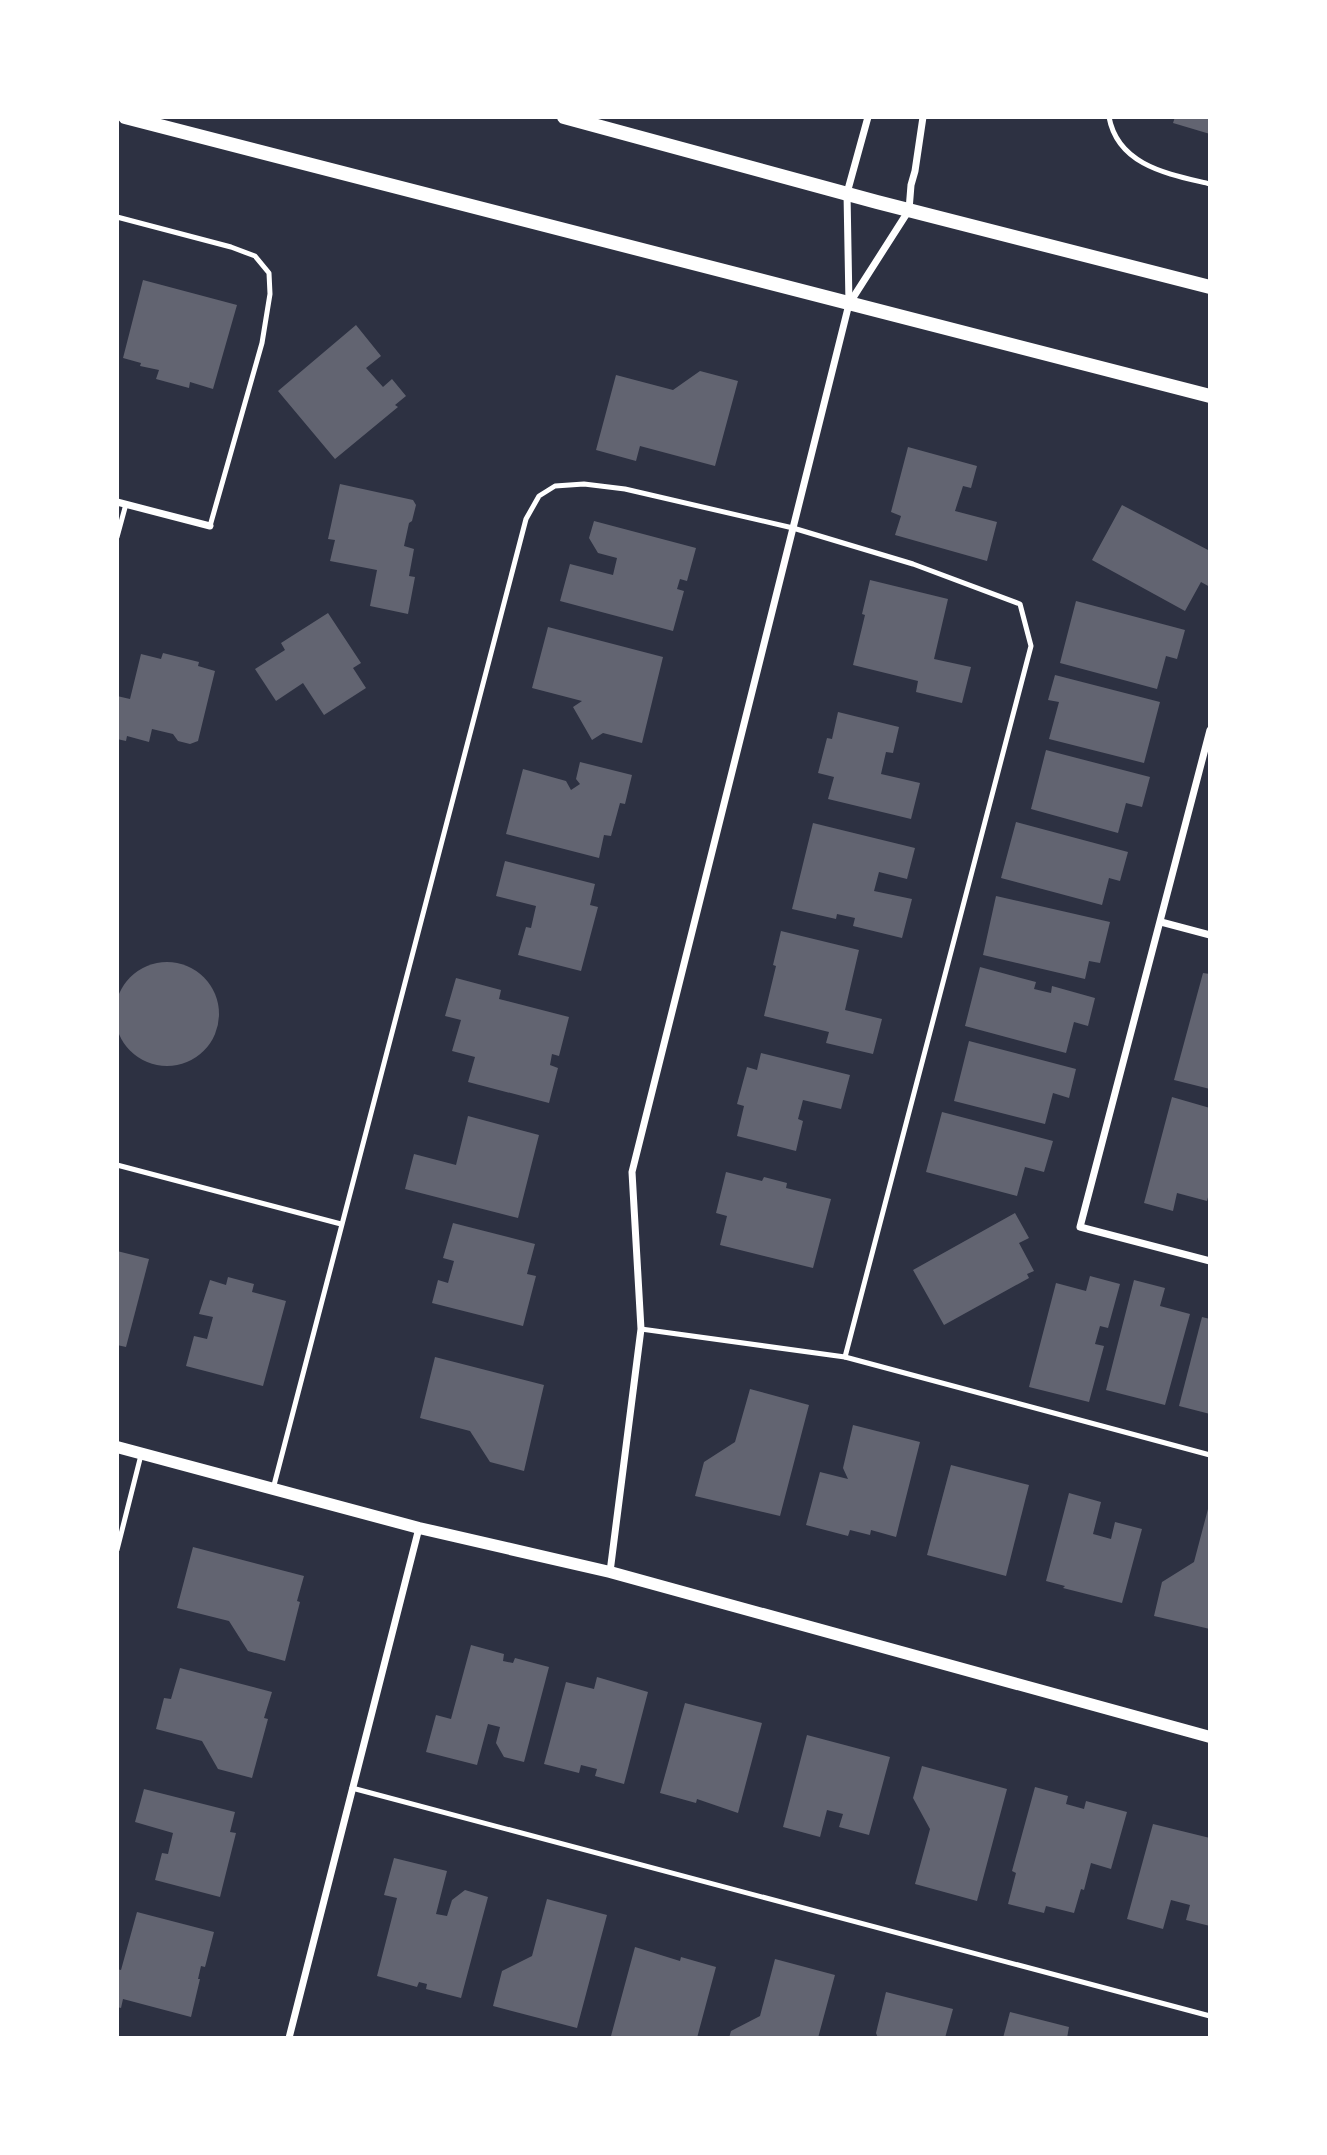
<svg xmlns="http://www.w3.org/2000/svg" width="1327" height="2155" viewBox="0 0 1327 2155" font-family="'IBM Plex Serif',serif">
	<rect width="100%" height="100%" fill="#2d3142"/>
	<g fill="#626471">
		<polygon points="1175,117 1210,117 1210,134 1173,123"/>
		<polygon points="143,280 237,305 213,389 190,382 189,388 156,379 159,370 140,366 141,363 123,358"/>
		<polygon points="356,325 381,356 366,368 383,387 392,379 406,396 395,405 398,407 335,459 278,391"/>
		<polygon points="700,371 738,381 715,466 640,446 636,461 596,450 616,375 673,390"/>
		<polygon points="908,447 977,466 971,488 963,486 955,511 997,522 987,561 895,535 901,516 891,512"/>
		<polygon points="340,484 413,500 416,505 412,521 409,523 404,546 414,549 409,576 415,577 408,614 370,606 377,570 330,561 335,540 328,539"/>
		<polygon points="1122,505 1210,551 1210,587 1201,582 1185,611 1092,560"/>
		<polygon points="594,521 696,548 687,581 680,579 677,589 684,591 673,631 560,601 570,564 613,575 617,558 598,553 589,538"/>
		<polygon points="870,580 948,599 934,659 971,667 962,703 916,692 918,681 853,665 865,615 862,614"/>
		<polygon points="1076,601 1185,630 1177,659 1166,656 1157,689 1060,663"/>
		<polygon points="328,613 361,663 353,668 366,688 324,715 303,683 276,701 255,669 285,650 281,643"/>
		<polygon points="548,627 663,657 642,743 603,733 592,740 573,707 582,701 532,688"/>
		<polygon points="163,653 199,662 198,666 215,671 198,741 190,744 178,741 173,734 152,729 149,742 127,736 126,741 117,739 117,696 130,699 141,654 161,659"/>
		<polygon points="1055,675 1160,702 1144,763 1049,739 1059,702 1048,700"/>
		<polygon points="838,712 899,727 893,753 886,752 881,774 920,783 911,819 828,799 834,777 818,773 827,738 832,739"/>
		<polygon points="1046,750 1150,777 1142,807 1126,803 1118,833 1031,809"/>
		<polygon points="580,762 632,775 625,804 620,803 611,836 604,835 599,858 506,834 523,769 566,781 571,790 580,784 576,779"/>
		<polygon points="1016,822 1128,852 1120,881 1109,878 1102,905 1001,878"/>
		<polygon points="813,823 915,848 907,879 879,872 874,891 912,899 902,938 853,926 855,918 837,914 836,919 792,909"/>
		<polygon points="505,861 595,884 590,905 598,907 581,971 518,955 526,927 531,928 536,906 496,896"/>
		<polygon points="996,896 1110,922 1100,963 1089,961 1085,979 983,955"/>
		<polygon points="781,931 859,950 845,1010 882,1019 873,1054 826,1043 829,1032 764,1016 776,966 773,965"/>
		<circle cx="167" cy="1014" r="52"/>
		<polygon points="980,967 1036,982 1034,989 1051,993 1052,986 1095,998 1088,1026 1074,1022 1066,1053 965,1026"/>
		<polygon points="1203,973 1210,974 1210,1089 1174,1080"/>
		<polygon points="456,978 501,990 499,999 569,1017 559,1056 552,1054 550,1065 558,1068 549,1103 468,1082 475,1057 452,1051 461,1020 445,1016"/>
		<polygon points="969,1041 1076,1069 1069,1098 1053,1093 1045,1124 954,1101"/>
		<polygon points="761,1053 850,1075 841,1109 803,1100 798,1119 803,1121 796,1151 737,1136 744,1106 737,1104 747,1067 757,1070"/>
		<polygon points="1172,1097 1210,1108 1210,1190 1207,1201 1177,1193 1173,1211 1144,1203"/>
		<polygon points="942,1112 1053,1141 1044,1172 1025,1167 1017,1196 926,1172"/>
		<polygon points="468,1116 539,1135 518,1218 405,1189 414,1154 456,1165"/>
		<polygon points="726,1172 762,1181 764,1177 787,1183 786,1188 831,1199 813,1268 720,1245 727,1216 716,1213"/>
		<polygon points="1015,1213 1029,1238 1019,1243 1034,1271 1027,1274 1029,1278 944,1325 913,1270"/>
		<polygon points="453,1223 535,1244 527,1274 536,1276 523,1326 432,1303 438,1280 448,1283 454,1261 443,1258"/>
		<polygon points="117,1251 149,1259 126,1347 117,1345"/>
		<polygon points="1090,1276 1120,1284 1108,1328 1100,1326 1095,1344 1104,1346 1089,1402 1029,1387 1056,1283 1086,1291"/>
		<polygon points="228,1277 254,1284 252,1292 286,1301 263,1386 186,1366 194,1336 207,1339 213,1317 199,1314 210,1280 226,1285"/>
		<polygon points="1134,1280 1165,1288 1160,1306 1190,1314 1165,1405 1106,1390"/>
		<polygon points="1202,1317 1210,1319 1210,1414 1179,1406"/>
		<polygon points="435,1357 544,1385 524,1471 490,1462 470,1431 420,1418"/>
		<polygon points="750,1389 809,1405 780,1516 695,1496 704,1462 735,1442"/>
		<polygon points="853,1425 920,1442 896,1537 871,1530 870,1535 850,1530 848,1536 806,1525 820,1472 848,1479 843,1468"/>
		<polygon points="951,1465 1029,1485 1006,1576 927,1555"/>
		<polygon points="1069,1493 1101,1502 1093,1534 1111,1539 1115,1522 1142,1529 1122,1603 1063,1588 1065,1586 1046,1581"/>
		<polygon points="1208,1509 1210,1510 1210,1629 1154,1616 1162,1582 1194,1562"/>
		<polygon points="193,1547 304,1576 297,1601 300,1602 285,1661 248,1651 229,1621 177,1608"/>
		<polygon points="471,1645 504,1654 503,1661 513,1663 515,1658 549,1667 524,1762 504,1757 496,1743 500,1727 488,1724 477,1765 426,1752 436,1715 451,1719"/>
		<polygon points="180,1668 272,1692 264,1718 268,1719 252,1778 218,1769 202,1741 156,1729 164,1698 171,1699"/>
		<polygon points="597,1677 648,1692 624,1784 595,1776 597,1769 581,1765 579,1773 544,1764 566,1682 594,1689"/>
		<polygon points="685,1703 762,1723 738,1813 697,1799 696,1803 660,1793"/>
		<polygon points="807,1735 890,1757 869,1835 839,1827 843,1814 827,1810 820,1837 783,1827"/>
		<polygon points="922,1766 1007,1789 977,1901 915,1884 930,1829 913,1798"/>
		<polygon points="1035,1787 1068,1796 1066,1804 1084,1809 1086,1801 1127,1812 1111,1869 1091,1863 1084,1890 1081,1889 1074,1913 1046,1906 1044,1913 1008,1904 1016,1873 1012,1871"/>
		<polygon points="144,1789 235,1812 230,1832 236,1833 220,1897 155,1880 162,1853 168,1854 173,1833 135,1822"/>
		<polygon points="1153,1824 1210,1838 1210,1926 1186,1920 1190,1905 1171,1900 1163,1929 1127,1919"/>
		<polygon points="394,1858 447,1871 436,1914 447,1916 452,1900 465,1890 488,1897 461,1998 426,1989 427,1984 419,1982 417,1987 377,1976 397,1898 384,1895"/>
		<polygon points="547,1899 607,1915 577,2028 493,2006 502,1971 532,1956"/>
		<polygon points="137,1912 214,1932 205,1967 201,1966 198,1979 200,1979 191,2017 123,1999 121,2008 117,2007 117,1969 121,1970"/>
		<polygon points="635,1947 680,1961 681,1957 716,1967 697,2038 611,2036"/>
		<polygon points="775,1959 835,1975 818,2038 729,2038 731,2031 760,2016"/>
		<polygon points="886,1992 953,2009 945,2038 878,2038 876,2033"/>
		<polygon points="1010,2012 1069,2027 1067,2038 1003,2038"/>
	</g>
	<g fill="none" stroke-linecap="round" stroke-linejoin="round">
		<g stroke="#fff" stroke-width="5">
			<path d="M 1109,117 C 1118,166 1169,174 1210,184"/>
			<polyline points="117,217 231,247 255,256 269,273 270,294 262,343 210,526"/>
			<polyline points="117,537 126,504"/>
			<polyline points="117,1165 341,1224"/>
			<polyline points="845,1357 1210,1455"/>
			<polyline points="273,1489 526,519 539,496 555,486 584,484 625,489 793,528 913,564 1020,604 1031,646 845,1357 641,1329"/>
			<polyline points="117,1550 141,1455"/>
			<polyline points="352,1788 1210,2016"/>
		</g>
		<g stroke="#fff" stroke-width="7">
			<polyline points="849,304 909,210 911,185 915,171 923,117"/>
			<polyline points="117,502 210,526"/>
			<polyline points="1210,730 1080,1227 1210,1261"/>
			<polyline points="1161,922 1210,935"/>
			<polyline points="610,1572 641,1329 632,1172 849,304 847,193 868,117"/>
			<polyline points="289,2038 419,1528"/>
		</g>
		<polyline stroke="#fff" stroke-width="12" points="117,1447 419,1528 610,1572 1210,1737"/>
		<g stroke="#fff" stroke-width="14">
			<polyline points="125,117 1210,396"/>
			<polyline points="564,117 877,202 1210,287"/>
		</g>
	</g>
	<rect width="1327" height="2155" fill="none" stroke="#ffffff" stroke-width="238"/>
</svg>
